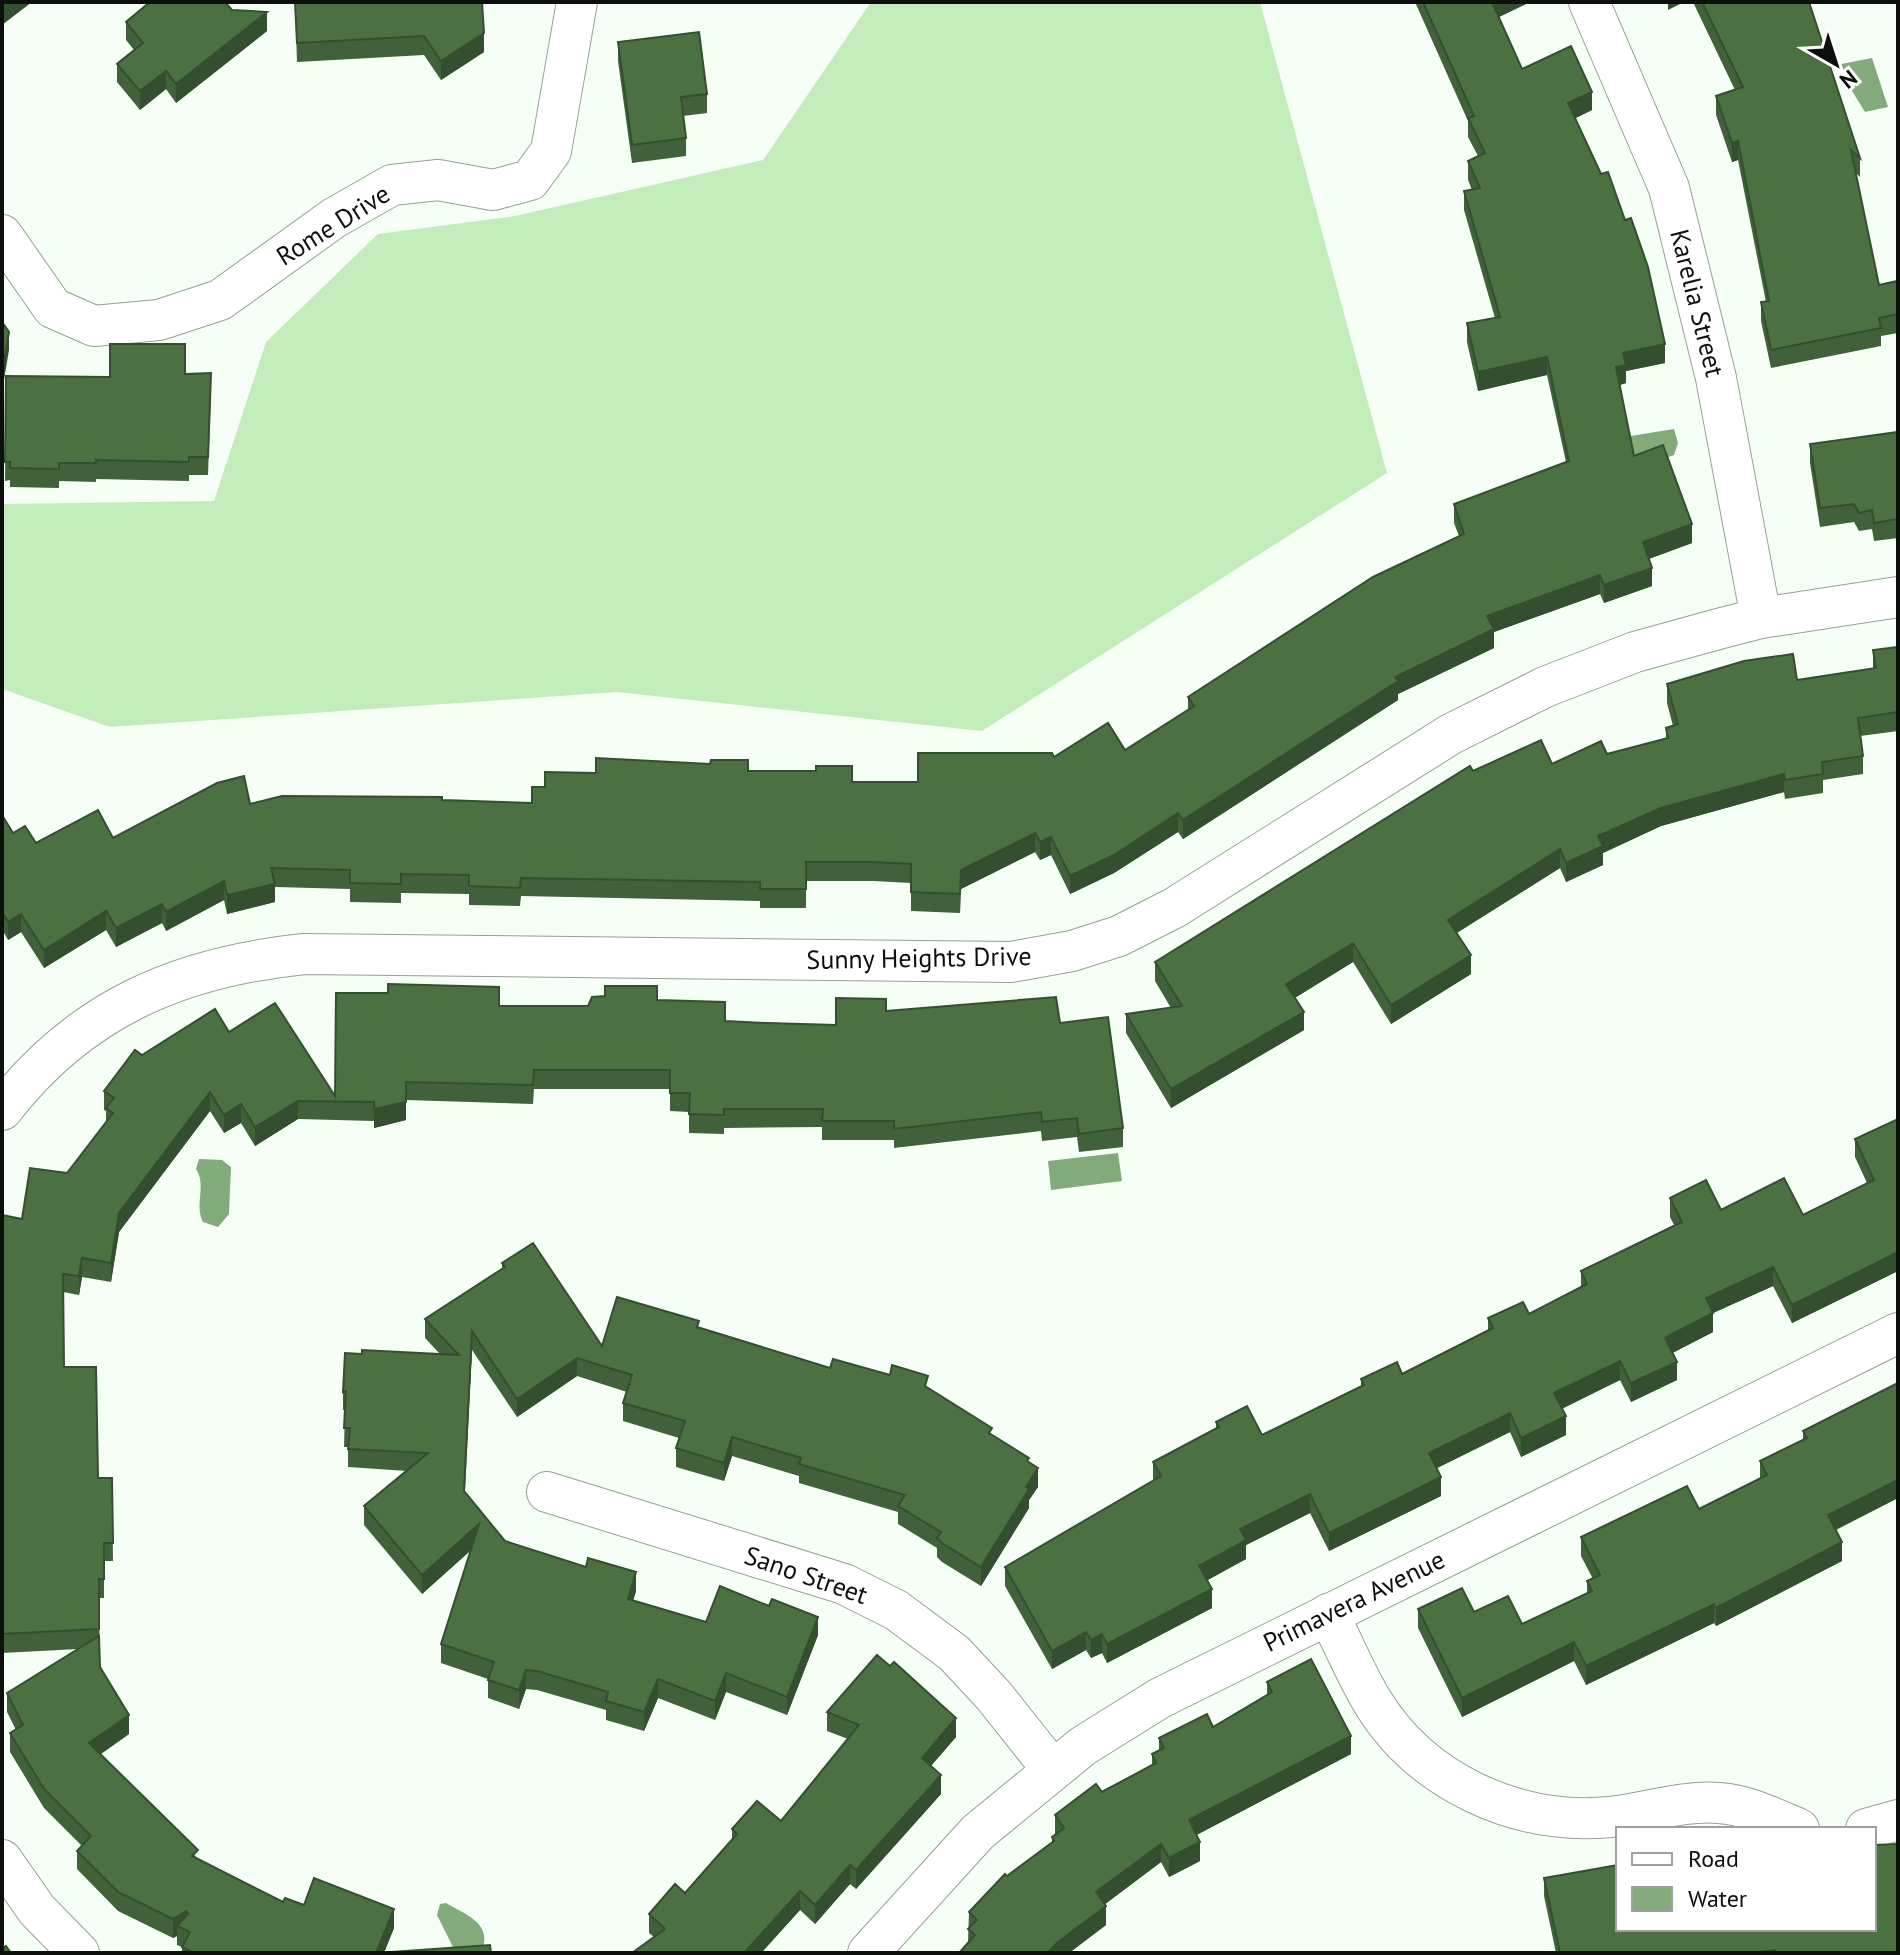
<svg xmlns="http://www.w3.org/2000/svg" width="1900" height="1955" viewBox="0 0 1900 1955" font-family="'PT Sans',sans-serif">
	<rect width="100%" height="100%" fill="#f6fff5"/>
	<polygon fill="#c3ecbb" points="871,2 1260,2 1387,473 982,731 617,692 110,727 2,689 2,504 214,501 266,342 378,234 515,216 763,160"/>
	<g fill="#82aa7a">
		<polygon points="1872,58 1888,107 1865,112 1836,65"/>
		<polygon points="1674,429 1678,443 1674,455 1633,471 1600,441"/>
		<polygon points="1118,1153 1122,1181 1051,1190 1048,1161"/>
		<path d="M 199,1159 L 222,1160 L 231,1167 L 229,1214 L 218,1227 L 203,1222 C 194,1204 207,1186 196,1169 Z"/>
		<path d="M 446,1903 C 464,1914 491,1922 483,1948 L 455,1951 L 437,1915 L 440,1904 Z"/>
	</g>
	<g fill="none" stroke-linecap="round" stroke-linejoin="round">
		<g stroke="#969f94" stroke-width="42">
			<g id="minor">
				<polyline points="1589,2 1669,188 1716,378 1761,618"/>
				<polyline points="2,235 53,308 94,326 159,320 220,300 334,218 392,185 438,180 493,190 530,180 551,151 577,2"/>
				<path d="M 2,1110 C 81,1008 179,967 304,954 L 1011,962 L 1072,951 L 1119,936 L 1174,908 L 1451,734 L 1545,687 L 1635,652 L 1722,628 L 1761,618 L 1898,597"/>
				<polyline points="547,1492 844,1584 896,1610 954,1653 994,1696 1052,1769"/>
				<path d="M 1328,1614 C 1343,1642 1355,1673 1372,1701 C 1421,1782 1517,1826 1610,1817 C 1645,1813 1684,1800 1719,1803 C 1748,1805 1773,1818 1799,1829"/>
				<polyline points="1866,1829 1898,1820"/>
				<polyline points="2,1860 37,1910 79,1953"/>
				<polyline points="868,1953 978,1832 1083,1746 1160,1698 1898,1333"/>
			</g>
		</g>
		<use href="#minor" stroke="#fff" stroke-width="40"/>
	</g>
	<g fill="#40613a">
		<polygon points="295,2 484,52 441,80 424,55 297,62"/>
		<polygon points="1415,2 1530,2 1498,17 1522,69 1592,110 1575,118 1665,363 1626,371 1626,383 1620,385 1634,456 1692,543 1649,559 1652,586 1604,603 1600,594 1494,632 1494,648 1398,694 1398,700 1183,839 1178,832 1114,873 1070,894 1051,855 1040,860 1035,852 961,889 960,913 911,911 911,883 874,881 806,881 806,908 760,908 760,901 521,896 520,906 469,905 469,894 401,893 401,903 350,902 350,889 275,887 275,902 227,914 224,900 166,931 162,923 116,947 106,930 44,968 21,932 8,940 3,931 2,815 13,833 36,843 113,838 250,804 442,800 532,803 545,787 596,773 748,771 852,782 918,782 1054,757 1125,750 1188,710 1188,697 1459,536 1454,523 1454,504 1566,462 1547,375 1478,391 1467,342 1467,323 1495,318 1464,210 1464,191 1472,190 1468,180 1468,161 1478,156 1468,137 1468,121"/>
		<polygon points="1693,2 1809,2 1860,158 1860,177 1856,173 1879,285 1898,288 1898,333 1881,336 1881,346 1771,368 1761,321 1761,302 1766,302 1738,160 1732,162 1716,115 1716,96 1735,90"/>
		<polygon points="232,10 267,31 176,103 166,89 140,110 117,82 117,64 134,50 126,40 126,22"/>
		<polygon points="618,42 707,94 707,113 683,116 686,138 686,156 632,163 618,61"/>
		<polygon points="185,374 211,392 208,475 189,475 189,481 96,479 96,482 59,481 59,488 10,487 10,480 5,481 6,376 110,377"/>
		<polygon points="1898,432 1898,538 1874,541 1872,529 1859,531 1854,522 1820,527 1810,463 1810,444"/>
		<polygon points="1898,647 1898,731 1860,736 1863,756 1863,774 1823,780 1823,793 1785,799 1784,792 1661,826 1603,853 1603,865 1566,882 1560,868 1457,933 1471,974 1391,1024 1353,962 1295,998 1304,1030 1171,1108 1126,1033 1126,1014 1171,1008 1155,981 1155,962 1473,771 1552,764 1607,754 1666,738 1666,728 1673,726 1667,703 1667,684 1797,680 1873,669 1873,650"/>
		<polygon points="657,1000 725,1021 836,1025 886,1011 1060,1023 1123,1128 1123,1147 1079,1152 1077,1137 1042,1141 1041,1131 894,1148 894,1140 822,1140 822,1127 724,1128 724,1134 689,1133 689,1112 670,1111 670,1089 534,1089 533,1104 406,1100 406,1120 374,1128 374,1121 298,1119 255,1146 241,1123 224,1133 210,1111 119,1232 111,1282 82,1277 79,1295 63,1292 64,1367 98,1478 112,1478 113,1561 104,1561 104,1598 99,1598 100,1667 129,1734 101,1754 198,1859 283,1902 304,1905 394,1928 384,1952 491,1953 182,1953 182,1947 177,1945 177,1936 173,1938 118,1911 77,1869 77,1851 82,1846 44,1808 10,1752 10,1733 16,1730 7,1712 7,1693 78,1649 2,1653 2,1215 22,1219 67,1173 106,1122 106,1111 104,1110 104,1091 142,1055 229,1032 335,1096 499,1006 588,1006"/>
		<polygon points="1898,1119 1898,1271 1792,1323 1773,1286 1713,1313 1713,1332 1672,1353 1677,1380 1631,1402 1620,1380 1562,1409 1566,1435 1521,1457 1510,1432 1437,1468 1441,1496 1329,1551 1310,1513 1246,1545 1246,1559 1207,1580 1212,1608 1107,1663 1102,1653 1091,1658 1086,1650 1052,1669 1005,1586 1005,1567 1153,1481 1153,1462 1216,1428 1216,1422 1262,1435 1361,1387 1361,1379 1402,1374 1488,1330 1488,1318 1529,1314 1581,1287 1581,1271 1674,1225 1670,1217 1670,1198 1721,1210 1803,1215 1867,1183 1855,1157 1855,1139"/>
		<polygon points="502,1263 602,1346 699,1327 830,1368 928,1388 1029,1463 1038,1487 1029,1500 1029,1508 981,1586 942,1562 937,1557 937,1548 898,1524 898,1512 799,1483 799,1476 732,1456 724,1481 676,1467 676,1448 679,1438 623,1421 623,1403 627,1392 577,1376 517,1417 472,1350 464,1492 505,1541 636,1591 633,1600 706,1622 818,1635 787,1715 726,1692 715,1720 658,1698 644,1731 606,1720 606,1710 537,1690 526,1689 519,1709 488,1698 488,1679 441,1663 441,1644 471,1550 422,1594 364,1525 364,1506 407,1471 348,1467 348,1447 344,1447 345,1410 343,1410 343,1392 440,1354 425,1338 425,1319 502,1269"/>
		<polygon points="1803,1431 1898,1498 1836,1530 1842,1561 1716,1626 1714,1623 1586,1685 1574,1661 1462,1717 1418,1628 1418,1609 1474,1612 1522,1624 1587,1593 1587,1581 1593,1579 1581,1556 1581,1537 1699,1509 1760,1479 1760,1461 1803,1440"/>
		<polygon points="1267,1682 1351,1754 1196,1835 1200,1861 1169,1877 1161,1862 1105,1904 1106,1925 1069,1953 959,1953 968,1942 969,1912 1007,1876 1052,1843 1052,1837 1055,1835 1055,1815 1152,1765 1152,1754 1159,1751 1159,1738 1213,1727 1267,1696"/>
		<polygon points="827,1712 956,1737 931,1766 941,1794 856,1889 850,1884 815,1924 800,1910 761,1953 632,1953 654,1937 649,1933 649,1914 685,1893 732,1840 732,1829 781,1821 848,1739 827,1731"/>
		<polygon points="1898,1844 1898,1953 1556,1953 1544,1896 1544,1878"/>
	</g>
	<g fill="#344f2f">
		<polygon points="7,2 32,2 2,25 2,6"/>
		<polygon points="1492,2 1530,2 1491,21"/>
		<polygon points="1668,2 1684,2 1668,10"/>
		<polygon points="267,12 267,31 176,103 176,84"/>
		<polygon points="484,33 484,52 441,80 441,61"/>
		<polygon points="166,71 166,89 140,110 140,91"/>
		<polygon points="1592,92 1592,110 1568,122 1568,103"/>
		<polygon points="1738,141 1738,160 1732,162 1732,143"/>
		<polygon points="9,332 9,350 2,392 2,374"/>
		<polygon points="1665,344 1665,363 1626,371 1626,383 1616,386 1616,367 1623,353"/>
		<polygon points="1547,357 1547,375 1478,391 1478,372"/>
		<polygon points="1692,524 1692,543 1643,561 1643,542"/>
		<polygon points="1652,568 1652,586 1604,603 1604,585"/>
		<polygon points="1600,575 1600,594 1494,632 1494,648 1398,694 1398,700 1183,839 1183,820 1395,677 1487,616"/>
		<polygon points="1784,774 1784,792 1661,826 1603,853 1603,865 1566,882 1566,863 1598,836 1661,808"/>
		<polygon points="1178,813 1178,832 1114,873 1070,894 1070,876"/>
		<polygon points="1035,833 1035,852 961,889 960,913 961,870"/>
		<polygon points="1051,837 1051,855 1040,860 1040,842"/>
		<polygon points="1560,849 1560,868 1448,938 1448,920"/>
		<polygon points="224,881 224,900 166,931 166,912"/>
		<polygon points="275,884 275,902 227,914 227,895"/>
		<polygon points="162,904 162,923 116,947 116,928"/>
		<polygon points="106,911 106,930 44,968 44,950"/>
		<polygon points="2,913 3,913 3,931 2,932"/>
		<polygon points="21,914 21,932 8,940 8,922"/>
		<polygon points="1353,943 1353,962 1286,1003 1286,984"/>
		<polygon points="1471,955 1471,974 1391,1024 1391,1005"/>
		<polygon points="1304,1012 1304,1030 1171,1108 1171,1089"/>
		<polygon points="210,1092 210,1111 119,1232 111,1282 111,1263 119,1213"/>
		<polygon points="298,1101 298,1119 255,1146 255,1127"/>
		<polygon points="406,1102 406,1120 374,1128 374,1109"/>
		<polygon points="241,1104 241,1123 224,1133 224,1115"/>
		<polygon points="1898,1252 1898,1271 1792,1323 1792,1305"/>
		<polygon points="82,1258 82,1277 79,1295 79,1276"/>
		<polygon points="1773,1267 1773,1286 1713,1313 1713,1332 1665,1357 1665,1338 1706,1298"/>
		<polygon points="472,1331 472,1350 464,1510 464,1491"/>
		<polygon points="577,1358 577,1376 517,1417 517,1399"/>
		<polygon points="1620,1361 1620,1380 1554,1412 1554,1393"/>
		<polygon points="1677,1362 1677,1380 1631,1402 1631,1383"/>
		<polygon points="1510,1413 1510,1432 1429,1472 1429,1453"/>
		<polygon points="1566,1416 1566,1435 1521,1457 1521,1438"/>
		<polygon points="732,1437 732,1456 724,1481 724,1463"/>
		<polygon points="1038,1468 1038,1487 1029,1500 1029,1508 981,1586 981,1567"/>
		<polygon points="1441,1477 1441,1496 1329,1551 1329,1533"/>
		<polygon points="1898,1480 1898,1498 1828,1533 1828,1515"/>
		<polygon points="1310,1494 1310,1513 1246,1545 1246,1559 1199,1585 1199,1566 1240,1529"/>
		<polygon points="479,1524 479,1543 422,1594 422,1575"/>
		<polygon points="1842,1542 1842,1561 1716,1626 1716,1608"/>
		<polygon points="636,1572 636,1591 628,1618 628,1599"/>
		<polygon points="1212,1589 1212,1608 1107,1663 1107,1644"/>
		<polygon points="1714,1604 1714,1623 1586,1685 1586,1666"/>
		<polygon points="818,1617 818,1635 787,1715 787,1697"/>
		<polygon points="1086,1632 1086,1650 1052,1669 1052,1651"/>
		<polygon points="1102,1634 1102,1653 1091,1658 1091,1640"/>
		<polygon points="1574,1642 1574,1661 1462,1717 1462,1698"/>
		<polygon points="526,1670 526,1689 519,1709 519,1690"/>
		<polygon points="726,1673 726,1692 715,1720 715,1701"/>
		<polygon points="658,1679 658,1698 644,1731 644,1712"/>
		<polygon points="129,1715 129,1734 89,1762 89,1743"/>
		<polygon points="956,1718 956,1737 922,1776 922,1758"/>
		<polygon points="1351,1736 1351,1754 1189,1839 1189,1820"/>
		<polygon points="941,1775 941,1794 856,1889 856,1870"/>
		<polygon points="1200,1842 1200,1861 1169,1877 1169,1858"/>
		<polygon points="1161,1844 1161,1862 1096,1911 1096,1892"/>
		<polygon points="850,1865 850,1884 815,1924 815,1905"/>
		<polygon points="800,1891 800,1910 761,1953 744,1953"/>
		<polygon points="1106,1906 1106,1925 1069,1953 1047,1953 1058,1942"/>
		<polygon points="394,1909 394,1928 384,1953 376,1953"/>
		<polygon points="186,1911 186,1930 177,1926 177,1936 173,1938 173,1919"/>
	</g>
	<g fill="#4b7143" stroke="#344f2f" stroke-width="2">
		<polygon points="150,2 225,2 232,10 267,12 176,84 166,71 140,91 117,64 143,43 126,22"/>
		<polygon points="295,2 482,2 484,33 441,61 424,36 297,43"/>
		<polygon points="1423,2 1492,2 1522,69 1571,46 1592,92 1568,103 1601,174 1608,172 1625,220 1631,218 1648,267 1665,344 1623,353 1626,365 1616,367 1634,456 1663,445 1692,524 1643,542 1652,568 1604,585 1600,575 1487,616 1494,629 1395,677 1398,681 1183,820 1178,813 1114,855 1070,876 1051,837 1040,842 1035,833 961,870 960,894 911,892 911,864 874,862 806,862 806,889 760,889 760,882 521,878 520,888 469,886 469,875 401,874 401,884 350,883 350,870 271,868 275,884 227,895 224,881 166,912 162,904 116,928 106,911 44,950 21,914 8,922 3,913 2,913 2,815 13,833 25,826 36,843 98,810 113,838 217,783 244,776 250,804 282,796 442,797 442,800 532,803 532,787 545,787 545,772 596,773 596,758 710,764 711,760 748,760 748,771 816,771 816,766 852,766 852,782 918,782 918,753 1052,753 1054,757 1108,723 1125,750 1194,706 1188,697 1373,577 1464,534 1454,504 1569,461 1547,357 1478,372 1467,323 1500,317 1464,191 1480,188 1468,161 1485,153 1468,118 1474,116"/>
		<polygon points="1702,2 1809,2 1860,158 1851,150 1879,285 1897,281 1898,288 1898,314 1879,318 1881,328 1771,350 1761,302 1769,301 1738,141 1732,143 1716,96 1743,87"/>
		<polygon points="699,32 707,94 681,97 686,138 632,145 618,42"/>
		<polygon points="2,322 9,332 2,374"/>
		<polygon points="110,344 185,344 185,374 211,373 208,457 189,457 189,462 96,460 96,463 59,463 59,469 10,468 10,462 5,462 6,376 110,377"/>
		<polygon points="1898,432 1898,519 1874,523 1872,510 1859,513 1854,504 1820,508 1810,444"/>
		<polygon points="1898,647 1898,712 1858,718 1863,756 1822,762 1823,774 1785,780 1784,774 1661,808 1598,836 1603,846 1566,863 1560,849 1448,920 1471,955 1391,1005 1353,943 1286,984 1304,1012 1171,1089 1126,1014 1182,1006 1155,962 1470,766 1473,771 1541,740 1552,764 1601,741 1607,754 1668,738 1666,728 1678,724 1667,684 1744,661 1793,654 1797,680 1876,668 1873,650"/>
		<polygon points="388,984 499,987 499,1006 588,1006 592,997 605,996 605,986 657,986 657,1000 725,1002 725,1021 766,1023 836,1025 836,998 886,999 886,1011 1056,997 1060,1023 1108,1017 1123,1128 1079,1134 1077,1118 1042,1122 1041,1112 894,1129 894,1121 822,1121 823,1109 724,1109 724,1115 689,1114 690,1093 670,1093 670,1070 534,1070 533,1085 406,1082 406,1102 374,1109 374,1102 298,1101 255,1127 241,1104 224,1115 210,1092 119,1213 111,1263 82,1258 79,1276 63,1274 64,1367 96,1367 98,1478 112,1478 113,1543 104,1543 104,1579 99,1579 99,1629 2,1634 2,1215 22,1219 30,1168 67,1173 113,1113 106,1108 114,1098 104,1091 135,1050 142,1055 215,1009 229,1032 275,1003 335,1096 336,993 388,993"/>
		<polygon points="1898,1119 1898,1252 1792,1305 1773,1267 1706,1298 1713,1313 1665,1338 1677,1362 1631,1383 1620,1361 1554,1393 1566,1416 1521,1438 1510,1413 1429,1453 1441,1477 1329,1533 1310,1494 1240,1529 1246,1540 1199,1566 1212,1589 1107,1644 1102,1634 1091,1640 1086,1632 1052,1651 1005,1567 1161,1476 1153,1462 1219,1427 1216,1422 1247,1406 1262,1435 1364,1385 1361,1379 1397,1362 1402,1374 1493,1328 1488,1318 1523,1302 1529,1314 1587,1284 1581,1271 1682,1222 1670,1198 1706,1180 1721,1210 1784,1178 1803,1215 1874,1180 1855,1139"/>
		<polygon points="533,1243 602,1346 617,1297 699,1321 697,1327 830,1368 833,1359 890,1375 892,1365 928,1376 925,1386 992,1428 989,1433 1029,1458 1027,1461 1038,1468 1026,1487 1029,1489 981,1567 942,1543 937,1538 941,1532 898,1506 905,1495 799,1464 801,1458 732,1437 724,1463 676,1448 685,1421 623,1403 632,1375 577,1358 517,1399 472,1331 464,1491 505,1541 586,1567 588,1558 636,1572 628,1599 706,1622 720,1586 769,1606 772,1599 818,1617 787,1697 726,1673 715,1701 658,1679 644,1712 606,1701 608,1692 537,1671 526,1670 519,1690 488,1680 494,1662 441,1644 479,1524 422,1575 364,1506 428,1453 348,1449 350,1428 344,1428 346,1391 343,1392 345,1353 362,1354 362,1350 459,1355 425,1319 505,1267 502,1263"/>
		<polygon points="1898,1383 1898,1480 1828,1515 1842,1542 1716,1608 1714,1604 1586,1666 1574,1642 1462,1698 1418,1609 1462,1588 1474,1612 1508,1596 1522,1624 1592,1591 1587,1581 1600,1575 1581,1537 1687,1486 1699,1509 1767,1475 1760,1461 1807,1438 1803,1431"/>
		<polygon points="99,1636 100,1667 129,1715 89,1743 198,1850 192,1856 283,1902 285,1898 304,1905 314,1878 394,1909 376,1953 194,1953 182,1947 190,1932 177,1926 188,1914 186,1911 173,1919 118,1892 77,1851 91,1836 44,1789 10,1733 23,1725 7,1693"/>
		<polygon points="877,1655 890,1666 894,1662 956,1718 922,1758 941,1775 856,1870 850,1865 815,1905 800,1891 744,1953 632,1953 665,1929 649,1914 675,1884 685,1893 737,1834 732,1829 757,1801 781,1821 859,1725 827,1712"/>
		<polygon points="1311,1659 1351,1736 1189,1820 1200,1842 1169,1858 1161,1844 1096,1892 1106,1906 1058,1942 1047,1953 959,1953 975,1935 968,1929 977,1920 969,1912 1005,1874 1007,1876 1054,1841 1052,1837 1064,1828 1055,1815 1096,1784 1102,1792 1156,1763 1152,1754 1164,1748 1159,1738 1207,1714 1213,1727 1272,1692 1267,1682"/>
		<polygon points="1898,1844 1898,1951 1896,1953 1775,1953 1775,1950 1748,1953 1560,1953 1544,1878 1618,1865 1618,1929 1874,1929 1874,1845"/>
		<polygon points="490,1945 491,1953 377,1953"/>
		<polygon points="6,1946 11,1953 2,1953 2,1949"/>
	</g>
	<g text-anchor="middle" stroke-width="6" stroke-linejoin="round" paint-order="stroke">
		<g font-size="26" fill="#0c0f0c" stroke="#fff">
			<text transform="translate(333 225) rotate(-32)" y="9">Rome Drive</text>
			<text transform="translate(1697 303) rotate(76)" y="9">Karelia Street</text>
			<text transform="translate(919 958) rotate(-1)" y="9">Sunny Heights Drive</text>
			<text transform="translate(806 1575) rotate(19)" y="9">Sano Street</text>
			<text transform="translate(1354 1601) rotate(-26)" y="9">Primavera Avenue</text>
		</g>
	</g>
	<rect width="1900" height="1955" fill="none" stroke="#0c0f0c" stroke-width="8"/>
	<rect x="1616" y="1827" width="260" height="104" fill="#ffffff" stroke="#9e9f9e" stroke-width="2"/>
	<rect x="1632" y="1853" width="40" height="12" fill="#ffffff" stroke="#9e9f9e" stroke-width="2"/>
	<text x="1688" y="1867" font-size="24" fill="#0c0f0c">Road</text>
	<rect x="1632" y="1887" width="40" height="24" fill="#82aa7a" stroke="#9e9f9e" stroke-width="2"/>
	<text x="1688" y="1907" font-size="24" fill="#0c0f0c">Water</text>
	<g transform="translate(1836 64) rotate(141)" stroke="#ffffff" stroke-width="6" paint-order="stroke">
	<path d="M0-6L14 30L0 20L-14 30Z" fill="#0c0f0c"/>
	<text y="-12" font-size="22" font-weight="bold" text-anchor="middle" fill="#0c0f0c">N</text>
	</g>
</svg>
